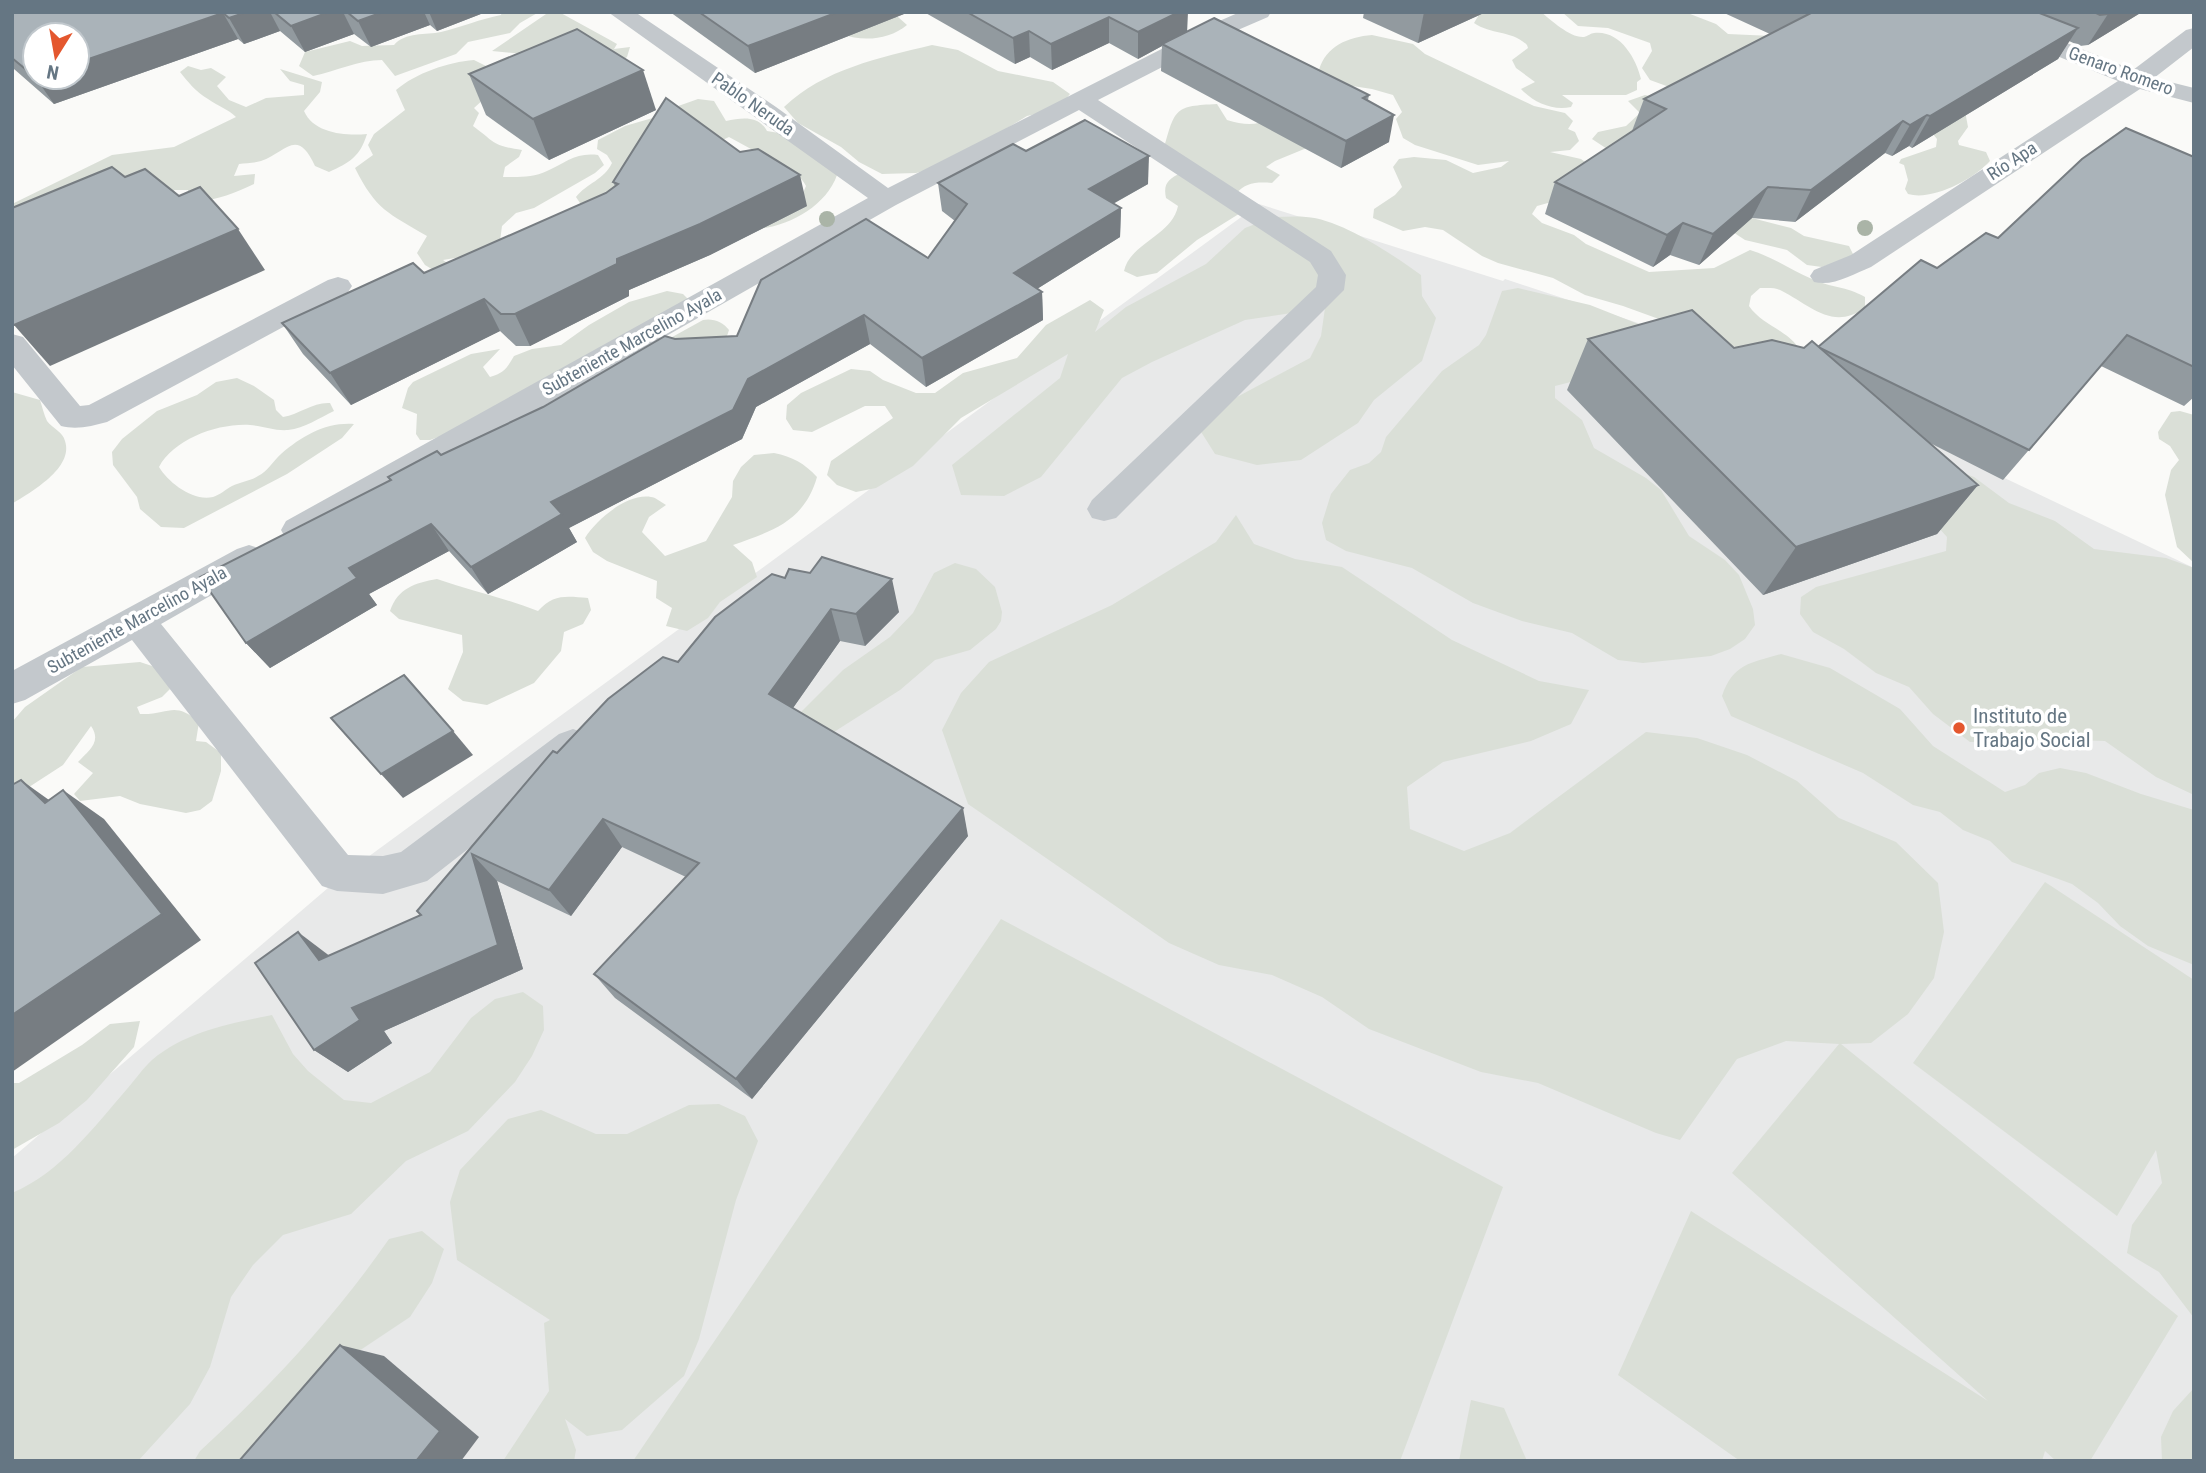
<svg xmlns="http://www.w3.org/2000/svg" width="2206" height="1473" viewBox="0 0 2206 1473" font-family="'Roboto Condensed',sans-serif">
	<rect width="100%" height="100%" fill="#fafaf8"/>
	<polygon fill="#e8e9e9" points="1259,204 1503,281 1505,279 1771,367 2194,568 2194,1461 12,1461 12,1158 342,876"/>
	<g fill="#dadfd7">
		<path d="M 502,12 L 539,12 L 520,23 L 510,33 L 468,42 L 456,54 L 395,76 L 382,60 C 359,60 336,71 313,76 L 299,66 L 305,52 L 350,41 L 362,46 L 394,45 C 405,32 426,35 441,32 C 462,27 480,19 501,15 Z"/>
		<polygon points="549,12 559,12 610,40 617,44 614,49 630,47 627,57 619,63 492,51"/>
		<path d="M 1541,12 C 1551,20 1570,38 1584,37 C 1588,36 1591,33 1594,33 C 1620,30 1636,58 1641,79 L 1637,82 L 1637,90 L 1626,95 L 1562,95 L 1573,103 L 1571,107 C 1552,111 1533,102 1521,89 L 1535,82 L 1516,68 L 1512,60 L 1528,48 L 1527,45 C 1512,30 1491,35 1474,23 L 1480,13 Z"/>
		<polygon points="1562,12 1685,12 1716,24 1728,34 1772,36 1672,88 1650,80 1642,68 1652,51 1650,43 1608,28 1578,26"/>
		<path d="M 885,16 L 898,17 L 907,25 C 889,40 862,42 842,34 Z"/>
		<path d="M 1372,35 L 1413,44 L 1425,54 L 1534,106 L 1565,113 L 1573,121 L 1568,129 L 1575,132 L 1579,141 L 1570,150 L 1550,152 L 1581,159 L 1592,167 L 1566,198 L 1537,206 L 1532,214 L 1542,223 L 1574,235 L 1586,244 L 1649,272 L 1714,268 L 1750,250 C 1773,257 1791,270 1812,279 C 1831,288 1846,286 1865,297 L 1865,308 C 1832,331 1810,305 1782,291 C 1776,287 1767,288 1760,288 L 1751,296 L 1749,306 C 1762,325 1785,329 1798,347 L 1758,355 L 1623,306 L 1585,295 L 1553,278 L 1498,263 L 1482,256 L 1443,230 L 1425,227 L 1403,231 L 1373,218 L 1374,209 L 1395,195 L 1402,187 L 1393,167 L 1399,159 L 1414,157 L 1446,160 L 1473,173 L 1501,167 L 1509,161 L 1478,165 L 1415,145 L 1403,138 L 1396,119 L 1402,112 L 1393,95 L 1372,89 L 1339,84 L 1319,70 C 1326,46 1348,37 1372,35 Z"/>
		<path d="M 932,45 L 958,50 L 998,71 L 1053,82 L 1070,94 L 1058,109 L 1027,116 L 947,165 L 916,173 L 882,174 L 859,162 L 841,147 L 798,123 L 784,107 C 824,69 879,58 932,45 Z"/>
		<path d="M 474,60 L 496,71 L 485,98 L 474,108 L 479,113 L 473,126 C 495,142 492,146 522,150 L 519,157 L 505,167 L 503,177 C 518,177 533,178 547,171 C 565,163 576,152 598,155 L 604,165 L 595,173 L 534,208 L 516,213 L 502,226 L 500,241 L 467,256 L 443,260 L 455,269 L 440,274 L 425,265 L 417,253 L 427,236 C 388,213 376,210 355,168 L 373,155 L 368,145 L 374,134 L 405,110 L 396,90 C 416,73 448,62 474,60 Z"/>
		<path d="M 188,66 L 201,70 L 211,68 L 226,77 L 217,86 L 229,100 L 246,107 L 266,98 L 304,95 L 304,85 L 290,81 L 280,69 L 322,82 L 320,92 L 304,111 C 314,134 347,136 367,134 C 360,157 349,163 329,172 L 315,166 C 297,126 285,153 261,161 C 255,163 246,163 239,164 L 234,176 L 255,174 L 254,184 C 232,194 213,203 188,200 L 188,190 L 175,190 L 12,263 L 12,204 L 112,155 L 174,147 L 236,117 C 228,109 218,106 208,99 C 196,92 188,82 180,72 Z"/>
		<polygon points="1645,95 1653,97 1748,217 1791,228 1804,236 1849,246 1854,256 1822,267 1807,265 1787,250 1745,240 1592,139 1598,132 1626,126 1640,113 1628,101"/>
		<path d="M 698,99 L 714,101 L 726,121 C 742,118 758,115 767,131 L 791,135 L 837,175 C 826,207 786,228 754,229 L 803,193 L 806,186 C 796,166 770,164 749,159 L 751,149 L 729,137 L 582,206 L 576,197 C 587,183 604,180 612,163 L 607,155 L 597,149 L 598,140 L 625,126 L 656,117 L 667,110 Z"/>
		<path d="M 1217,104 L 1227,120 C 1244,125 1255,126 1271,119 L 1314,145 L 1275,161 L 1266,167 L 1280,175 L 1272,183 C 1257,182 1245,182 1235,195 L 1242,212 L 1197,240 L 1157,273 L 1137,277 L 1124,271 C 1130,243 1172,236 1178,206 L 1166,198 C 1163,184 1168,179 1181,173 L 1164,148 C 1175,108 1175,106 1217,104 Z"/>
		<path d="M 1965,111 L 1968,127 L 1958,141 L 1959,145 L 1986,152 L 1990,161 C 1973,180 1932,201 1908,194 L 1905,189 L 1908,180 L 1904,165 L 1899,163 L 1901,159 L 1936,147 L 1937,139 L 1933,134 Z"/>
		<path d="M 1273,217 C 1284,217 1295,216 1306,217 C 1341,219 1393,255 1421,275 L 1422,296 L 1436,318 L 1422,361 L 1374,400 L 1358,423 L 1301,460 L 1257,465 L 1215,454 L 1198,427 L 1222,405 L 1310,358 L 1321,336 L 1325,308 L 1245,320 L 1152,362 L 1122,378 L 1041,477 L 1004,496 L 961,495 L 952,465 L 1060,378 L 1068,354 L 961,418 L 913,466 L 876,488 L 856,492 L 837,485 L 827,475 L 831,461 L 893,418 L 885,406 L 865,406 L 812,432 L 793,430 L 786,419 L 787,405 L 801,393 L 851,369 L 870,371 L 883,380 L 916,393 L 935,393 L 963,373 L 1017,358 L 1046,325 L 1090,300 L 1104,310 L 1095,332 L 1126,307 L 1206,264 L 1245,228 Z"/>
		<polygon points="1518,288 1590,305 1661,333 1606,373 1555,386 1555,398 1582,420 1594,448 1646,478 1661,490 1689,536 1725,560 1739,575 1753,609 1755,625 1745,639 1730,649 1711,656 1643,663 1618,660 1572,633 1522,621 1473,603 1412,568 1346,551 1326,540 1322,523 1331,494 1350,470 1369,463 1381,452 1386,437 1442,371 1479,345 1486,335 1502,291"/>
		<path d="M 667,291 L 683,294 L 688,299 L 450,433 L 430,440 L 420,440 L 416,434 L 417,414 L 402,408 L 408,388 L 413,382 L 471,354 L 500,349 L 483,367 L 490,377 C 504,373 507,368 514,356 L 532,349 L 561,345 L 589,325 L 629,302 Z"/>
		<path d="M 703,320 C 713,318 723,322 729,330 L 726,339 L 565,398 L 571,388 L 598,378 Z"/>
		<path d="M 237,378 L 254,386 L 274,400 L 276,410 L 283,417 C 300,414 313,402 330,403 L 334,411 C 319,418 305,428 288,430 C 275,431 262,426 250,425 C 218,423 174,439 159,467 C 168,482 193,502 213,497 C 220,495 226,489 232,486 C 240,482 250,481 258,476 C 268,471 273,461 281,454 C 302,436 326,422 354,424 L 342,438 L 287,474 L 184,528 L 161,527 L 140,509 L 137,497 L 113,465 L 112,452 L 122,439 L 157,411 L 197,395 L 216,382 Z"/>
		<path d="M 12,392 L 40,400 C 42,406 44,415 47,421 C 52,428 63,432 65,441 C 74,468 31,492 12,504 Z"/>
		<polygon points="2180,411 2194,415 2194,563 2177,547 2165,495 2171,470 2179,460 2170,446 2159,439 2158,432 2171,412"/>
		<path d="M 774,453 C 793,457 804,463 817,477 C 804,522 772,531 733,545 L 752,562 L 757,577 L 720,602 L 708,618 L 687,631 L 666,626 L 672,608 L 656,598 L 657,581 L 607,561 L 593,552 L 585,538 C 596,520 627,493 651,497 C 655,497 661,502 666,505 L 649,517 L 642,532 L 665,556 L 706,541 L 732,497 L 733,481 L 741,467 L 754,455 Z"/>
		<polygon points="1931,461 1974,477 2009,503 2055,521 2094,549 2166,558 2194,568 2194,795 2156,777 2105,741 2072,740 2050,745 2024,741 1970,742 1933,714 1909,687 1876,673 1844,649 1813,632 1800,614 1801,597 1816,587 1946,551 1947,537 1919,506"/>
		<polygon points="1236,515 1254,544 1295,559 1342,567 1452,640 1539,681 1589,690 1571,724 1531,741 1443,762 1407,787 1410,829 1464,851 1510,833 1646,732 1697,738 1747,755 1797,781 1839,818 1896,842 1938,883 1944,932 1934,978 1908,1014 1871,1043 1841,1044 2178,1316 2090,1461 2056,1461 2045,1451 2042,1461 1740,1461 1618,1375 1691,1211 1988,1401 1732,1173 1839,1044 1786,1041 1737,1059 1680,1140 1656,1133 1538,1083 1481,1072 1369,1029 1322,997 1272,975 1219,965 1169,943 968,804 942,730 961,693 989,662 1112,605 1216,542"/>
		<polygon points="955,563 976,569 995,587 1002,612 1001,621 996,629 970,650 935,660 900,690 804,751 780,723 801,712 843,670 890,637 913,613 934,573"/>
		<path d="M 437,579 C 471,591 505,598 538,611 C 553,594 566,596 588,598 L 591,610 L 583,624 L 564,632 L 561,651 L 534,683 L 487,705 L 463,701 L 448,689 L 463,652 L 462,635 L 399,619 L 390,611 C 398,588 415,583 437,579 Z"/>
		<path d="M 1781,654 L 1830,668 L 1900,709 L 1933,746 L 2005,792 L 2025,785 L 2039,773 L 2060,768 L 2086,773 L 2141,794 L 2194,810 L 2194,965 L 2148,946 L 2120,926 L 2098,903 L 2072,884 L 2012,862 L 1990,841 L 1963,830 L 1940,812 L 1913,805 L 1863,773 L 1731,716 L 1722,696 C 1733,664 1750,663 1781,654 Z"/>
		<path d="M 140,662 L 158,668 L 170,689 L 162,697 L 137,707 L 140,714 C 170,715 173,700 199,722 L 196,741 L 206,742 L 221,753 L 221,771 L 212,801 L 200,810 L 186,813 L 140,804 L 120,796 L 80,801 L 74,794 L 93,773 L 78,762 C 89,750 102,742 91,726 L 63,765 L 26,789 L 12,838 L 12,722 L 25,707 L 82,667 Z"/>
		<polygon points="2045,882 2194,980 2194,1318 2159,1272 2127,1253 2132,1225 2162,1183 2156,1150 2117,1216 1913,1063"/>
		<polygon points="1001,919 1503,1187 1400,1461 633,1461"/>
		<path d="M 523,992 L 543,1006 L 544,1030 L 532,1056 L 515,1082 L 468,1131 L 406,1161 L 351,1214 L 283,1235 L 253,1265 L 231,1297 L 210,1367 L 190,1404 L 138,1461 L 12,1461 L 12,1193 C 60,1173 94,1127 127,1089 C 135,1080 143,1068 152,1060 C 187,1031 229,1024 272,1015 L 293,1054 L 308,1071 L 344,1100 L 371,1103 L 430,1072 L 471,1018 L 495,999 Z"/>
		<polygon points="140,1021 134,1047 87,1100 59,1123 12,1150 12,1083 19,1083 82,1045 110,1024"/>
		<polygon points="719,1104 745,1116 758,1141 736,1200 699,1339 684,1376 622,1430 587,1436 565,1419 576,1450 574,1461 503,1461 549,1391 544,1323 550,1320 457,1260 450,1202 460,1170 508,1119 541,1110 596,1134 627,1134 689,1105"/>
		<path d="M 422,1231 L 444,1249 L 432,1283 L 410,1317 L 347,1359 L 264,1461 L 194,1461 L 200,1451 C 270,1387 335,1317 389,1239 Z"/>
		<polygon points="2194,1388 2194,1461 2162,1461 2161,1437 2173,1411"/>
		<polygon points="1471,1400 1504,1408 1527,1461 1459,1461"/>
	</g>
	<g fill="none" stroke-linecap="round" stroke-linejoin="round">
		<g fill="#c3c8cc" fill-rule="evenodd">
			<polygon points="608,12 635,12 776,107 888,188 1201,29 1240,12 1271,12 1268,17 1217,39 1098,100 1331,251 1346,275 1344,290 1116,518 1104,521 1092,518 1087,509 1092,500 1316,287 1318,275 1310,262 1079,110 896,205 310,539 298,542 286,539 281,530 286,521 868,198"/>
			<path d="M 1959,12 L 1991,12 L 2133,70 L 2186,30 L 2194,28 L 2194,47 L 2154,78 L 2194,88 L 2194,103 L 2140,89 L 1871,267 C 1853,274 1833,287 1814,282 L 1810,276 L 1814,270 L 1851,255 L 2118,81 L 1962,17 Z"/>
			<path d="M 338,277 L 348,280 L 352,286 L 348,292 L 107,422 C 92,426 77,430 61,426 L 12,365 L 12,334 L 23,337 L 80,406 L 89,405 L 328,280 Z"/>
			<polygon points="249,545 261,549 266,558 261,567 161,624 348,855 383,856 401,852 559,734 573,729 587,734 592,745 587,756 427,881 383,894 337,891 322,886 132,640 25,700 12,704 12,671 237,549"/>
		</g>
	</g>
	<g fill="#aab4a7">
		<circle cx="827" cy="219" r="8"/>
		<circle cx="1865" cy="228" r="8"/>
	</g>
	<g fill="#929a9f">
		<polygon points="12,12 486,12 437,31 430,25 371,47 354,34 305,52 280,31 244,44 238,39 54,104 14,69 12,69"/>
		<polygon points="670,12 909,12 755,73"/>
		<polygon points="924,12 1179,12 1187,31 1369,95 1368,100 1389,142 1341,168 1161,71 1162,46 1138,59 1109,43 1052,70 1030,57 1015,64"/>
		<polygon points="1364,12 1486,12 1418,43 1363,18"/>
		<polygon points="1722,12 2142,12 2088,45 2080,46 2069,41 2058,59 1912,148 1909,146 1892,156 1885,153 1795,222 1752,218 1699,265 1670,255 1653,267 1545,214 1555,182 1632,131 1644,99 1770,34"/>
		<polygon points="469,74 656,110 549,160 486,115"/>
		<polygon points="1026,151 1148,184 1113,204 1121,208 1120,237 1037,289 1042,292 1043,320 926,387 870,344 756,407 742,439 569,528 577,542 488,594 449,551 369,594 377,605 270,668 246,643 390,481 388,477 441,455 543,407 675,339 737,336 928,258 955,221 942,211 938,183"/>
		<polygon points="2194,157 2194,397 2184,406 2101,366 2003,480 1930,443 1978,485 1937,534 1763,595 1567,390 1588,339 1734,348 1804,348 1818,347 1937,268 1998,238"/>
		<polygon points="613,182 807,206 710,255 629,290 629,296 530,346 516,346 500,331 351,405 303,354 282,323 424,273 606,193 615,186"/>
		<polygon points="772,574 899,612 865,646 840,641 793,708 968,836 752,1099 615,998 594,974 686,877 622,847 571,916 497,881 523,969 384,1031 392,1043 348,1072 314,1050 330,956 421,915 557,753 678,662"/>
	</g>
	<g fill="#777d82">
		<polygon points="247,12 270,12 280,31 244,44 229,18"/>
		<polygon points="329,12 343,12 354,34 305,52 291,26"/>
		<polygon points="383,12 424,12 430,25 371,47 358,21"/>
		<polygon points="429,12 486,12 437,31"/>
		<polygon points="838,12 909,12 755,73 748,46"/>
		<polygon points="1179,12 1188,12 1187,34 1162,44 1162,46 1138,59 1138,32"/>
		<polygon points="1424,12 1486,12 1418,43"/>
		<polygon points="2111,12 2142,12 2088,45 2108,14"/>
		<polygon points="223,13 238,39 54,104 35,77 77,77 77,63"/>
		<polygon points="1109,17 1109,43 1052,70 1051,44"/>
		<polygon points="2078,28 2058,59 1912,148 1930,116"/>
		<polygon points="1029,31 1030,57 1015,64 1013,38"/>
		<polygon points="643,70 656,110 549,160 533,119"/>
		<polygon points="1394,115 1389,142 1341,168 1346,141"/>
		<polygon points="1927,115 1909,146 1892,156 1910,125"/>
		<polygon points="1903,121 1885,153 1795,222 1811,190"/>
		<polygon points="1149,156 1148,184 1089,217 1089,189"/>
		<polygon points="800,175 807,206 710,255 629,290 629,296 530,346 515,314 617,259"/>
		<polygon points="1768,187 1752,218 1699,265 1713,234"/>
		<polygon points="1121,208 1120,237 1016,302 1014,273"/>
		<polygon points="1683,223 1670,255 1653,267 1667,235"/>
		<polygon points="238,229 265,270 50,366 14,325"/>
		<polygon points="1042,292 1043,320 926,387 922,358"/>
		<polygon points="484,299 500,331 351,405 330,373"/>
		<polygon points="864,315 870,344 756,407 742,439 569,528 577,542 488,594 471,567 551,502 748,379"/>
		<polygon points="1978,485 1937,534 1763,595 1796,547"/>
		<polygon points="431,524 449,551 369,594 377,605 270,668 246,643 349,568"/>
		<polygon points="892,579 899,612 865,646 856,614"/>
		<polygon points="831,609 840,641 781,725 769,694"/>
		<polygon points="453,731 473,755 403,798 381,774"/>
		<polygon points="21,780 63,810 45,803"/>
		<polygon points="63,790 104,819 201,940 12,1072 12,1015"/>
		<polygon points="963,808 968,836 752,1099 736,1079"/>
		<polygon points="603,819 622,847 571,916 549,890"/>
		<polygon points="472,854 497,881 523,969 384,1031 392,1043 348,1072 314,1050 352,1008"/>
		<polygon points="298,932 331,957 319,960"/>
		<polygon points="340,1345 384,1356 479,1437 461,1461 416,1461"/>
	</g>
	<g fill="#aab3b9" stroke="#777d82" stroke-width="2">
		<polygon points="12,12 247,12 229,18 223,13 77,63 77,35 35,35 35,77 36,77 35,77 12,58"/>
		<polygon points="274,12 329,12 291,26"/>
		<polygon points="347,12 383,12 358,21"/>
		<polygon points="699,12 838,12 748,46"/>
		<polygon points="967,12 1179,12 1138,32 1109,17 1051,44 1029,31 1013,38"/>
		<polygon points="1804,12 2037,12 2078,28 1930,116 1927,115 1910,125 1903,121 1811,190 1768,187 1713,234 1683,223 1667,235 1555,182 1666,109 1644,99 1809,14"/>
		<polygon points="2094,12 2111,12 2108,14 2100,15"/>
		<polygon points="1214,18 1369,95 1363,98 1394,115 1346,141 1162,44"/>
		<polygon points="577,29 643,70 533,119 469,74"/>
		<polygon points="666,98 740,152 758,149 800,175 700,224 617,259 617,264 515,314 501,314 484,299 330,373 282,323 413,263 424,273 606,193 618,184 613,182"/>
		<polygon points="1085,120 1149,156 1089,189 1121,208 1014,273 1042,292 922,358 864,315 748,379 733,410 551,502 562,514 471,567 431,524 349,568 357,578 246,643 200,577 391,480 388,477 437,451 441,455 543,407 665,336 675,339 737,336 761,280 866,219 928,258 967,204 938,183 1013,144 1026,151"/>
		<polygon points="2126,128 2194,157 2194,367 2127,335 2029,450 1818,347 1921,260 1937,268 1986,233 1998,238 2082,159"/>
		<polygon points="112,167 125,177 145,169 179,196 200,187 238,229 14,325 12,323 12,208"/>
		<polygon points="1692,310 1734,348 1772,340 1804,348 1812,341 1978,485 1796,547 1588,339"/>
		<polygon points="822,557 892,579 856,614 831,609 769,694 963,808 736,1079 594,974 699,863 603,819 549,890 472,854 498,945 352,1008 360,1020 314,1050 255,963 298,932 319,960 421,915 417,911 553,751 557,753 608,699 663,657 678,662 715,617 772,574 785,578 789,569 810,573"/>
		<polygon points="404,675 453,731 381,774 331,718"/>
		<polygon points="21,780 45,803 63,790 162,914 12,1015 12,785"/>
		<polygon points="340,1345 440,1431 416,1461 239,1461"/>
	</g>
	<circle fill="#e4572e" stroke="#fff" stroke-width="2.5" cx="1959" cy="728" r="7"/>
	<g text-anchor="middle" stroke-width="7" stroke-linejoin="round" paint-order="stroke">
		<g font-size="18" fill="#657683" stroke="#fff">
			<text transform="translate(2121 71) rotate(20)" y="6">Genaro Romero</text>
			<text transform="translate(753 104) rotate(35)" y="6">Pablo Neruda</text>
			<text transform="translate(2012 161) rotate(-33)" y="6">Río Apa</text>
			<text transform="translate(632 342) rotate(-29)" y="6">Subteniente Marcelino Ayala</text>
			<text transform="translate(137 620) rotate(-29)" y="6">Subteniente Marcelino Ayala</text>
		</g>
		<g font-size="21" fill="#657683" stroke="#fff" text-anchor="start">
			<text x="1973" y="723">Instituto de<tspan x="1973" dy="24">Trabajo Social</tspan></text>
		</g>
	</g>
	<rect width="2206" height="1473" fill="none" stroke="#657683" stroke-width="28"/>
	<g transform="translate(56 56) rotate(191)"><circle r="33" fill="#ffffff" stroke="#c1c8cd" stroke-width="2"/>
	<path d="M0-5L12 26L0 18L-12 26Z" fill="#e4572e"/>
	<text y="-10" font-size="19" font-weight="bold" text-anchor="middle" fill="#657683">N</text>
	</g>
</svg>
